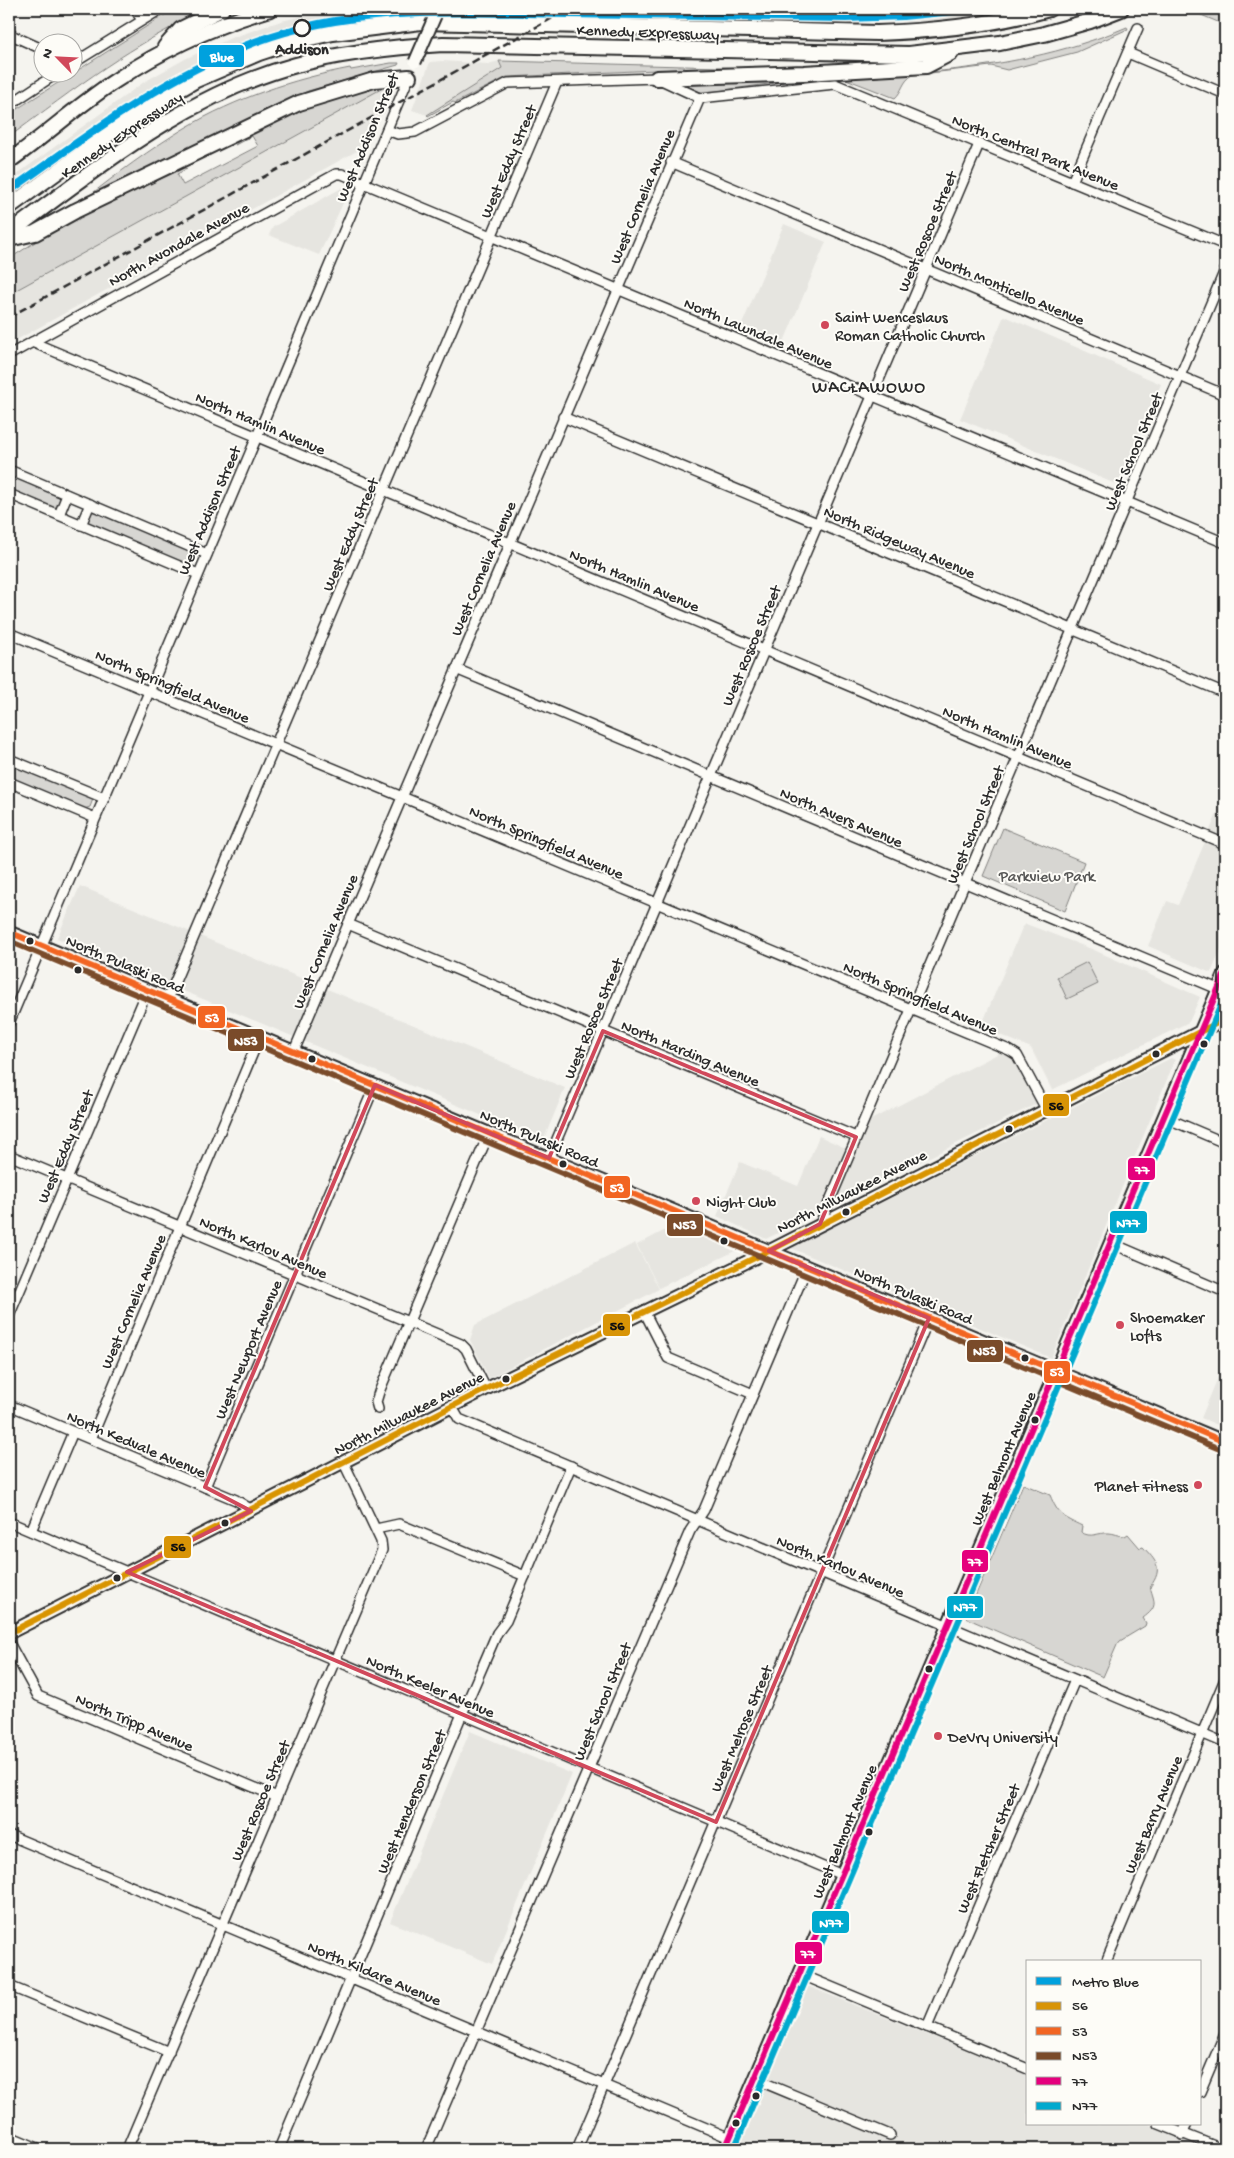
<svg xmlns="http://www.w3.org/2000/svg" width="1234" height="2158" viewBox="0 0 1234 2158" font-family="'Gochi Hand',sans-serif">
	<rect width="100%" height="100%" fill="#f5f4ef"/>
	<filter id="ink" filterUnits="userSpaceOnUse"><feTurbulence type="fractalNoise" baseFrequency=".02" numOctaves="2"/><feDisplacementMap in="SourceGraphic" scale="10" xChannelSelector="R" yChannelSelector="G"/><feConvolveMatrix kernelMatrix="1 2 1 2 8 2 1 2 1" color-interpolation-filters="sRGB"/></filter>
	<g filter="url(#ink)">
		<g fill="#e6e5e0">
			<polygon points="336,9 1004,9 1005,11 952,19 907,22 454,14 351,22 274,39 231,55 196,71 153,94 124,114 9,197 9,180 144,82 185,59 231,38 281,21"/>
			<polygon points="442,61 488,64 499,61 503,68 427,115 412,110 430,62"/>
			<polygon points="383,88 387,90 385,91 368,132 370,133 364,147 9,344 9,294"/>
			<polygon points="345,186 350,188 319,255 269,235 273,227"/>
			<polygon points="784,224 826,242 783,344 741,327"/>
			<polygon points="1004,316 1161,384 1118,485 960,419"/>
			<polygon points="1225,795 1225,940 1211,973 1148,946 1167,901 1178,905"/>
			<polygon points="80,886 565,1088 543,1141 57,938"/>
			<polygon points="1026,924 1094,950 1200,997 1189,1022 1052,1090 1031,1048 981,1027 1022,928"/>
			<polygon points="1005,1050 1010,1052 1040,1102 766,1239 717,1216 740,1162 798,1186 819,1136 850,1150 861,1125"/>
			<polygon points="1171,1058 1175,1060 1051,1358 791,1248"/>
			<polygon points="675,1225 735,1251 659,1288 637,1245"/>
			<polygon points="635,1243 659,1289 489,1378 470,1340 475,1325"/>
			<polygon points="1222,1368 1225,1369 1225,1428 1201,1418"/>
			<polygon points="470,1731 572,1774 492,1964 390,1922"/>
			<polygon points="805,1985 1028,2075 1028,2124 1148,2124 1209,2149 736,2149"/>
		</g>
		<g fill="#d7d6d2" stroke="#81807e">
			<path d="M 174,9 L 209,9 C 133,43 75,88 9,137 L 9,114 Z"/>
			<polygon points="1187,9 1225,9 1225,25"/>
			<path d="M 1127,27 L 1128,29 L 1077,52 L 1007,70 L 991,66 L 913,75 C 902,81 903,91 895,98 L 846,79 L 836,77 C 867,75 899,75 931,72 C 997,66 1066,53 1127,27 Z"/>
			<polygon points="499,61 757,68 678,69 507,77 455,103 453,102 428,116 427,115 502,68"/>
			<path d="M 391,63 L 399,63 L 398,65 L 308,91 L 262,111 L 263,114 L 85,199 C 117,174 150,149 185,128 C 236,98 293,79 350,68 L 351,70 Z"/>
			<polygon points="783,79 783,82 703,93 682,84"/>
			<polygon points="380,85 387,86 387,90 383,88 9,294 9,259 61,225 184,168 187,169 177,174 183,185 258,146 252,136 235,145 243,138 312,105"/>
			<polygon points="9,474 57,494 61,499 59,506 52,508 9,491"/>
			<polygon points="92,511 189,550 195,558 193,562 186,565 88,523 89,513"/>
			<polygon points="9,763 91,797 93,799 90,807 84,809 9,778"/>
			<polygon points="1003,828 1084,862 1065,911 983,876"/>
			<polygon points="1087,962 1098,984 1067,999 1057,977"/>
			<path d="M 1023,1484 L 1050,1495 C 1058,1515 1063,1517 1082,1526 L 1081,1532 C 1091,1539 1098,1532 1109,1533 C 1114,1533 1119,1536 1125,1536 L 1128,1534 L 1140,1548 L 1143,1547 C 1156,1561 1164,1568 1150,1587 C 1155,1603 1158,1607 1143,1618 L 1146,1623 L 1145,1626 L 1120,1641 L 1117,1645 L 1103,1677 L 966,1618 Z"/>
		</g>
		<g fill="none" stroke-linecap="round" stroke-linejoin="round">
			<g stroke="#2b2b2b" stroke-width="12">
				<g id="minor">
					<polyline points="140,9 138,14 142,20"/>
					<polyline points="9,34 42,49"/>
					<polyline points="1128,53 1225,94"/>
					<polyline points="72,64 161,9"/>
					<polyline points="9,105 59,72"/>
					<polyline points="387,130 398,134 415,132 508,83 657,78 700,98 835,84 1225,245"/>
					<polyline points="671,162 1225,395"/>
					<polyline points="1072,182 1138,28"/>
					<polyline points="32,342 1225,844"/>
					<polyline points="9,355 336,174 342,174 1225,543"/>
					<polyline points="563,417 1225,693"/>
					<polyline points="9,470 207,554"/>
					<polyline points="9,494 198,574"/>
					<polyline points="59,515 67,495"/>
					<polyline points="81,525 90,504"/>
					<polyline points="9,633 1009,1050 1017,1055 1046,1109"/>
					<polyline points="456,669 1218,989"/>
					<polyline points="9,759 104,798"/>
					<polyline points="9,782 95,818"/>
					<polyline points="348,924 856,1137"/>
					<polyline points="168,998 557,82"/>
					<polyline points="9,1023 409,77"/>
					<polyline points="294,1051 700,98"/>
					<polyline points="1164,1117 1225,1143"/>
					<polyline points="9,1155 461,1344 466,1349 486,1389"/>
					<polyline points="549,1158 979,144"/>
					<polyline points="820,1224 1225,270"/>
					<polyline points="1111,1243 1225,1292"/>
					<polyline points="645,1313 668,1358 753,1394"/>
					<polyline points="9,1316 148,989"/>
					<polyline points="9,1405 236,1500 252,1510"/>
					<polyline points="452,1407 459,1419 1225,1743"/>
					<polyline points="378,1409 376,1402 379,1392 489,1133"/>
					<polyline points="91,1439 260,1036"/>
					<polyline points="205,1487 375,1085"/>
					<polyline points="9,1522 842,1875"/>
					<polyline points="376,1529 399,1524 525,1576"/>
					<polyline points="31,1531 73,1432"/>
					<polyline points="9,1643 38,1696 277,1797"/>
					<polyline points="9,1835 730,2138"/>
					<polyline points="1106,1962 1225,1679"/>
					<polyline points="800,1974 1028,2069"/>
					<polyline points="9,1986 169,2052"/>
					<polyline points="927,2027 1075,1680"/>
					<polyline points="755,2079 890,2135"/>
					<polyline points="1200,2092 1225,2033"/>
					<polyline points="1159,2124 1222,2149"/>
					<polyline points="1182,2135 1187,2124"/>
					<polyline points="9,2136 40,2149"/>
					<polyline points="127,2149 382,1550 381,1541 344,1463"/>
					<polyline points="279,2149 462,1714 497,1633 506,1621 571,1466"/>
					<polyline points="426,2149 690,1531 704,1510 807,1267"/>
					<polyline points="577,2149 929,1318"/>
				</g>
			</g>
			<g stroke="#2b2b2b" stroke-width="15">
				<g id="major">
					<polyline points="9,932 1225,1442"/>
					<polyline points="9,1633 486,1389 769,1251 1225,1019"/>
					<polyline points="725,2149 1225,973"/>
				</g>
			</g>
			<g stroke="#2b2b2b" stroke-width="18">
				<g id="highway">
					<polyline points="165,47 181,29 222,9"/>
					<polyline points="657,78 804,73 926,66 951,53"/>
					<path d="M 9,161 C 45,136 78,105 115,81 C 163,49 215,25 270,9"/>
					<path d="M 9,207 L 134,116 L 196,80 L 259,53 L 292,42 L 333,33 L 421,22 L 877,33 C 936,31 993,25 1049,9"/>
					<path d="M 9,233 C 98,168 187,94 296,65 C 344,52 393,47 443,44 L 909,54 L 1000,43 L 1044,34 L 1090,21 L 1121,9"/>
					<polyline points="9,239 35,233 75,211 299,103 374,80 409,77"/>
				</g>
			</g>
			<use href="#minor" stroke="#fdfcf7" stroke-width="9"/>
			<use href="#major" stroke="#fdfcf7" stroke-width="11"/>
			<use href="#highway" stroke="#fdfcf7" stroke-width="14"/>
			<polyline stroke="#2b2b2b" stroke-width="2.5" stroke-dasharray="8 4" stroke-linecap="butt" points="9,317 569,9"/>
			<g stroke="#2b2b2b" stroke-width="15" stroke-linecap="butt">
				<polyline id="major-bridge" points="415,62 438,9"/>
			</g>
			<use href="#major-bridge" stroke="#fdfcf7" stroke-width="11"/>
			<g stroke="#fdfcf7" stroke-width="10">
				<polyline id="bus-1" points="9,1633 486,1389 769,1251 1225,1019"/>
			</g>
			<g stroke="#fdfcf7" stroke-width="10">
				<polyline id="bus-2" points="9,932 1225,1442"/>
			</g>
			<g stroke="#fdfcf7" stroke-width="10">
				<polyline id="bus-3" points="9,941 1222,1450"/>
			</g>
			<g stroke="#fdfcf7" stroke-width="10">
				<polyline id="bus-4" points="725,2149 1225,973"/>
			</g>
			<g stroke="#fdfcf7" stroke-width="10">
				<polyline id="bus-5" points="734,2149 1225,995"/>
			</g>
			<use href="#bus-1" stroke="#d89406" stroke-width="6"/>
			<use href="#bus-2" stroke="#f26522" stroke-width="6"/>
			<use href="#bus-3" stroke="#7a4b2a" stroke-width="6"/>
			<use href="#bus-4" stroke="#e5007d" stroke-width="6"/>
			<use href="#bus-5" stroke="#00a9ce" stroke-width="6"/>
			<g stroke="#fdfcf7" stroke-width="11">
				<path id="metro-1" d="M 9,191 C 87,135 164,77 255,42 C 354,5 463,12 567,14 C 660,15 753,17 846,18 L 903,16 L 972,9"/>
			</g>
			<use href="#metro-1" stroke="#00a1de" stroke-width="8"/>
		</g>
	</g>
	<path fill="none" stroke="#d1495b" stroke-width="4" stroke-linejoin="round" d="M 603,1031 L 856,1137 L 820,1224 L 769,1251 L 929,1318 L 716,1822 L 127,1572 L 251,1511 L 205,1487 L 375,1085 L 549,1158 Z"/>
	<circle fill="#fdfcf7" stroke="#2b2b2b" stroke-width="2.5" cx="302" cy="28" r="8"/>
	<g fill="#d1495b" stroke="#fdfcf7" stroke-width="2">
		<circle cx="825" cy="325" r="5"/>
		<circle cx="696" cy="1201" r="5"/>
		<circle cx="1120" cy="1325" r="5"/>
		<circle cx="1198" cy="1485" r="5"/>
		<circle cx="938" cy="1736" r="5"/>
	</g>
	<g fill="#2b2b2b" stroke="#fdfcf7" stroke-width="2">
		<circle cx="30" cy="941" r="4.5"/>
		<circle cx="78" cy="970" r="4.5"/>
		<circle cx="1204" cy="1044" r="4.5"/>
		<circle cx="1156" cy="1054" r="4.5"/>
		<circle cx="312" cy="1059" r="4.5"/>
		<circle cx="1009" cy="1129" r="4.5"/>
		<circle cx="563" cy="1164" r="4.5"/>
		<circle cx="846" cy="1212" r="4.5"/>
		<circle cx="724" cy="1241" r="4.5"/>
		<circle cx="1025" cy="1358" r="4.5"/>
		<circle cx="506" cy="1379" r="4.5"/>
		<circle cx="1035" cy="1420" r="4.5"/>
		<circle cx="225" cy="1523" r="4.5"/>
		<circle cx="117" cy="1578" r="4.5"/>
		<circle cx="929" cy="1669" r="4.5"/>
		<circle cx="869" cy="1832" r="4.5"/>
		<circle cx="756" cy="2096" r="4.5"/>
		<circle cx="736" cy="2123" r="4.5"/>
	</g>
	<g text-anchor="middle" stroke-width="4" stroke-linejoin="round" paint-order="stroke">
		<g font-size="16" fill="#2b2b2b" stroke="#fdfcf7">
			<text transform="translate(648 31) rotate(2)" y="6">Kennedy Expressway</text>
			<text transform="translate(121 134) rotate(-34)" y="6">Kennedy Expressway</text>
			<text transform="translate(366 137) rotate(-67)" y="6">West Addison Street</text>
			<text transform="translate(1036 151) rotate(22)" y="6">North Central Park Avenue</text>
			<text transform="translate(507 161) rotate(-67)" y="6">West Eddy Street</text>
			<text transform="translate(641 196) rotate(-67)" y="6">West Cornelia Avenue</text>
			<text transform="translate(926 231) rotate(-67)" y="6">West Roscoe Street</text>
			<text transform="translate(178 243) rotate(-29)" y="6">North Avondale Avenue</text>
			<text transform="translate(1010 288) rotate(23)" y="6">North Monticello Avenue</text>
			<text transform="translate(759 332) rotate(23)" y="6">North Lawndale Avenue</text>
			<text transform="translate(261 422) rotate(23)" y="6">North Hamlin Avenue</text>
			<text transform="translate(1132 451) rotate(-67)" y="6">West School Street</text>
			<text transform="translate(208 510) rotate(-67)" y="6">West Addison Street</text>
			<text transform="translate(349 534) rotate(-67)" y="6">West Eddy Street</text>
			<text transform="translate(900 541) rotate(23)" y="6">North Ridgeway Avenue</text>
			<text transform="translate(482 568) rotate(-67)" y="6">West Cornelia Avenue</text>
			<text transform="translate(635 579) rotate(23)" y="6">North Hamlin Avenue</text>
			<text transform="translate(750 645) rotate(-67)" y="6">West Roscoe Street</text>
			<text transform="translate(173 685) rotate(23)" y="6">North Springfield Avenue</text>
			<text transform="translate(1008 736) rotate(23)" y="6">North Hamlin Avenue</text>
			<text transform="translate(842 816) rotate(23)" y="6">North Avers Avenue</text>
			<text transform="translate(974 824) rotate(-67)" y="6">West School Street</text>
			<text transform="translate(547 841) rotate(23)" y="6">North Springfield Avenue</text>
			<text transform="translate(324 941) rotate(-67)" y="6">West Cornelia Avenue</text>
			<text transform="translate(126 963) rotate(23)" y="6">North Pulaski Road</text>
			<text transform="translate(921 997) rotate(23)" y="6">North Springfield Avenue</text>
			<text transform="translate(592 1018) rotate(-67)" y="6">West Roscoe Street</text>
			<text transform="translate(691 1052) rotate(23)" y="6">North Harding Avenue</text>
			<text transform="translate(540 1137) rotate(23)" y="6">North Pulaski Road</text>
			<text transform="translate(64 1146) rotate(-67)" y="6">West Eddy Street</text>
			<text transform="translate(851 1190) rotate(-27)" y="6">North Milwaukee Avenue</text>
			<text transform="translate(264 1246) rotate(23)" y="6">North Karlov Avenue</text>
			<text transform="translate(914 1294) rotate(23)" y="6">North Pulaski Road</text>
			<text transform="translate(132 1301) rotate(-67)" y="6">West Cornelia Avenue</text>
			<text transform="translate(247 1349) rotate(-67)" y="6">West Newport Avenue</text>
			<text transform="translate(408 1412) rotate(-27)" y="6">North Milwaukee Avenue</text>
			<text transform="translate(137 1443) rotate(23)" y="6">North Kedvale Avenue</text>
			<text transform="translate(1002 1458) rotate(-67)" y="6">West Belmont Avenue</text>
			<text transform="translate(841 1565) rotate(23)" y="6">North Karlov Avenue</text>
			<text transform="translate(431 1685) rotate(23)" y="6">North Keeler Avenue</text>
			<text transform="translate(601 1701) rotate(-67)" y="6">West School Street</text>
			<text transform="translate(135 1721) rotate(23)" y="6">North Tripp Avenue</text>
			<text transform="translate(740 1728) rotate(-67)" y="6">West Melrose Street</text>
			<text transform="translate(259 1800) rotate(-67)" y="6">West Roscoe Street</text>
			<text transform="translate(410 1801) rotate(-67)" y="6">West Henderson Street</text>
			<text transform="translate(1152 1814) rotate(-67)" y="6">West Barry Avenue</text>
			<text transform="translate(843 1831) rotate(-67)" y="6">West Belmont Avenue</text>
			<text transform="translate(987 1848) rotate(-67)" y="6">West Fletcher Street</text>
			<text transform="translate(375 1972) rotate(23)" y="6">North Kildare Avenue</text>
		</g>
		<g font-size="16" font-weight="bold" fill="#2b2b2b" stroke="#fdfcf7">
			<text x="302" y="54">Addison</text>
		</g>
		<g font-size="16" fill="#2b2b2b" stroke="#fdfcf7" text-anchor="start">
			<text x="835" y="322">Saint Wenceslaus<tspan x="835" dy="18">Roman Catholic Church</tspan></text>
			<text x="706" y="1207">Night Club</text>
			<text x="1130" y="1322">Shoemaker<tspan x="1130" dy="18">Lofts</tspan></text>
			<text x="1188" y="1491" text-anchor="end">Planet Fitness</text>
			<text x="948" y="1742">DeVry University</text>
		</g>
		<g font-size="16" fill="#565655" stroke="#fdfcf7">
			<text x="1047" y="881">Parkview Park</text>
		</g>
		<g font-size="18" letter-spacing="1" fill="#2b2b2b" stroke="#fdfcf7">
			<text x="869" y="392">WACŁAWOWO</text>
		</g>
	</g>
	<g stroke="#fdfcf7" stroke-width="2">
		<rect x="198" y="44" width="47" height="24" rx="5" fill="#00a1de"/>
		<rect x="197" y="1005" width="29" height="24" rx="5" fill="#f26522"/>
		<rect x="227" y="1028" width="38" height="24" rx="5" fill="#7a4b2a"/>
		<rect x="1042" y="1093" width="28" height="24" rx="5" fill="#d89406"/>
		<rect x="1127" y="1157" width="29" height="24" rx="5" fill="#e5007d"/>
		<rect x="603" y="1175" width="28" height="24" rx="5" fill="#f26522"/>
		<rect x="1109" y="1210" width="39" height="24" rx="5" fill="#00a9ce"/>
		<rect x="666" y="1213" width="38" height="24" rx="5" fill="#7a4b2a"/>
		<rect x="602" y="1313" width="29" height="24" rx="5" fill="#d89406"/>
		<rect x="966" y="1339" width="38" height="24" rx="5" fill="#7a4b2a"/>
		<rect x="1043" y="1360" width="28" height="24" rx="5" fill="#f26522"/>
		<rect x="163" y="1535" width="29" height="24" rx="5" fill="#d89406"/>
		<rect x="961" y="1549" width="28" height="24" rx="5" fill="#e5007d"/>
		<rect x="946" y="1595" width="38" height="24" rx="5" fill="#00a9ce"/>
		<rect x="811" y="1910" width="39" height="24" rx="5" fill="#00a9ce"/>
		<rect x="794" y="1941" width="29" height="24" rx="5" fill="#e5007d"/>
	</g>
	<g font-size="14" text-anchor="middle" font-weight="bold" fill="#fff">
		<text x="222" y="61">Blue</text>
		<text x="212" y="1022">53</text>
		<text x="246" y="1045">N53</text>
		<text x="1142" y="1174">77</text>
		<text x="617" y="1192">53</text>
		<text x="1128" y="1227">N77</text>
		<text x="685" y="1229">N53</text>
		<text x="985" y="1355">N53</text>
		<text x="1057" y="1376">53</text>
		<text x="975" y="1566">77</text>
		<text x="965" y="1611">N77</text>
		<text x="831" y="1927">N77</text>
		<text x="808" y="1958">77</text>
	</g>
	<g font-size="14" text-anchor="middle" font-weight="bold" fill="#111">
		<text x="1056" y="1110">56</text>
		<text x="617" y="1330">56</text>
		<text x="178" y="1551">56</text>
	</g>
	<rect width="1234" height="2158" fill="none" stroke="#fdfcf7" stroke-width="30"/>
	<rect x="15" y="15" width="1204" height="2128" fill="none" stroke="#2b2b2b" stroke-width="2" filter="url(#ink)"/>
	<rect x="1026" y="1960" width="175" height="165" fill="#fdfcf7" stroke="#a9a8a5"/>
	<rect x="1036" y="1977" width="25" height="8" fill="#00a1de" stroke="#a9a8a5"/>
	<text x="1072" y="1986" font-size="15" fill="#2b2b2b">Metro Blue</text>
	<rect x="1036" y="2002" width="25" height="8" fill="#d89406" stroke="#a9a8a5"/>
	<text x="1072" y="2010" font-size="15" fill="#2b2b2b">56</text>
	<rect x="1036" y="2027" width="25" height="8" fill="#f26522" stroke="#a9a8a5"/>
	<text x="1072" y="2036" font-size="15" fill="#2b2b2b">53</text>
	<rect x="1036" y="2052" width="25" height="8" fill="#7a4b2a" stroke="#a9a8a5"/>
	<text x="1072" y="2060" font-size="15" fill="#2b2b2b">N53</text>
	<rect x="1036" y="2077" width="25" height="8" fill="#e5007d" stroke="#a9a8a5"/>
	<text x="1072" y="2086" font-size="15" fill="#2b2b2b">77</text>
	<rect x="1036" y="2102" width="25" height="8" fill="#00a9ce" stroke="#a9a8a5"/>
	<text x="1072" y="2110" font-size="15" fill="#2b2b2b">N77</text>
	<g transform="translate(58 58) rotate(294)"><circle r="24" fill="#fdfcf7" stroke="#a9a8a5"/>
	<path d="M0-4L9 19L0 12L-9 19Z" fill="#d1495b"/>
	<text y="-8" font-size="14" font-weight="bold" text-anchor="middle" fill="#2b2b2b">N</text>
	</g>
</svg>
